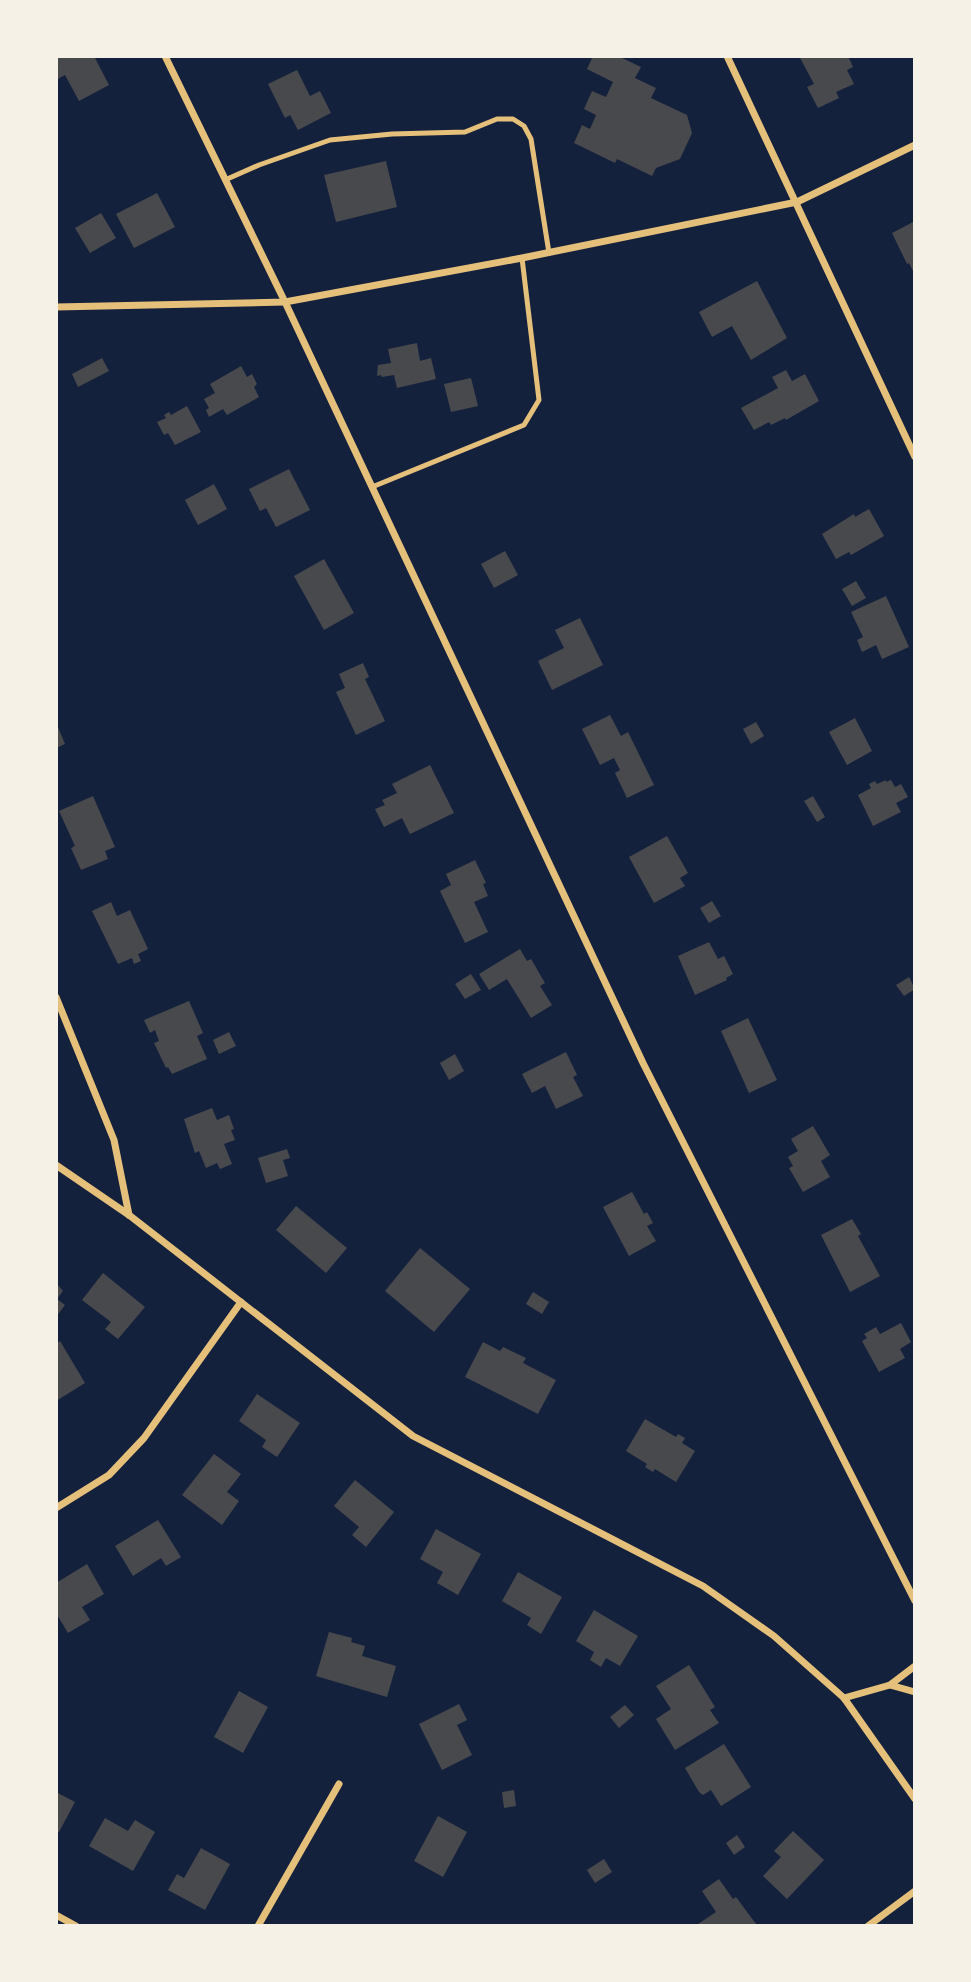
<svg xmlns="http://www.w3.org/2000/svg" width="971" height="1982" viewBox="0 0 971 1982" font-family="Jost,sans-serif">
	<rect width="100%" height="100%" fill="#14213d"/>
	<g fill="#48494c">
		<polygon points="58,56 94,56 109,85 79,101 65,75 56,80"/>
		<polygon points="593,56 618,56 641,67 635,78 656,88 651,98 687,115 692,133 680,159 656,168 652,176 617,159 615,163 574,143 582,125 590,129 596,115 584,109 592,91 606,97 613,82 587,69"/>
		<polygon points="799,56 848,56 853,67 847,70 854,84 836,92 839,98 818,108 807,87 814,84"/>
		<polygon points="297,70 310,96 320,91 331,113 298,130 290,115 285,118 268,84"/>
		<polygon points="386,161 397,207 336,222 324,175"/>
		<polygon points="157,193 175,227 134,248 116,214"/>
		<polygon points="101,213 116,238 90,253 75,228"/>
		<polygon points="915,221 915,275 909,263 907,264 892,233"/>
		<polygon points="757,281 787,338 751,360 732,326 712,337 699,312"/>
		<polygon points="417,343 420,361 431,358 436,379 397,388 394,375 382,377 381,375 377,376 378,365 391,363 388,349"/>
		<polygon points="102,358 109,371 78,387 72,374"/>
		<polygon points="241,366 247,377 252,374 257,384 254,387 259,397 227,415 223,409 209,417 206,410 209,408 204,399 215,393 210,384"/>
		<polygon points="786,370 792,381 805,374 819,401 786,420 785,418 771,425 769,422 754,430 741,408 778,388 772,377"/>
		<polygon points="471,378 478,406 451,412 444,384"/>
		<polygon points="187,406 201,432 175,445 168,433 164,435 157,422 166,418 164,415 169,412 171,415"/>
		<polygon points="289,469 310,510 276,527 266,508 260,511 249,489"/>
		<polygon points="214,484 227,509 198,525 185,500"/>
		<polygon points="869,509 884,536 851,555 849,552 836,559 822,534 854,514 855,517"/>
		<polygon points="505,551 518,575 494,588 481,564"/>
		<polygon points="324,559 354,613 324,630 294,576"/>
		<polygon points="856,581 866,598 852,606 842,589"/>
		<polygon points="886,596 909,647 882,659 876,645 862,652 857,640 863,637 851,612"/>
		<polygon points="580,618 603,665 552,690 538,661 564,648 555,630"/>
		<polygon points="363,663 369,677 365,679 385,721 356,735 336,692 345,688 339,674"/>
		<polygon points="610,715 621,736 628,732 654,785 627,798 615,773 620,770 614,758 600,765 582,729"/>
		<polygon points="855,718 872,751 847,765 829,732"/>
		<polygon points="56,722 65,744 56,748"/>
		<polygon points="756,722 764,736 751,744 743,729"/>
		<polygon points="430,765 454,813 410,834 402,818 384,827 375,809 385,805 382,800 397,793 392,784"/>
		<polygon points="886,780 886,782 891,780 895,787 901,784 908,797 896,803 901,812 873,826 858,795 871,788 869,784 875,781 877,784"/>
		<polygon points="93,796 115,847 105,851 108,859 81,870 71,848 75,846 59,811"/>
		<polygon points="813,796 825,817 817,822 804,801"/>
		<polygon points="667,836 688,873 680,878 685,886 654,903 629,857"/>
		<polygon points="475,860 486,883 483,884 488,896 474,902 488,932 465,943 440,891 451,885 446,874"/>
		<polygon points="712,901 721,916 709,923 700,908"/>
		<polygon points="111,902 117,916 130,910 148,949 138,954 141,961 134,964 132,958 118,964 92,911"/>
		<polygon points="709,942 718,959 724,956 733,974 726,978 727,980 695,995 678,956"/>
		<polygon points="520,949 527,961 531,959 545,983 540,986 552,1005 531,1018 507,979 489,990 479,974"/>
		<polygon points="471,974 481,990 465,999 455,984"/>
		<polygon points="909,977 915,989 904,996 896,985"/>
		<polygon points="189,1001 203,1033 197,1036 207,1059 172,1074 168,1067 166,1068 154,1043 159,1041 155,1030 150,1033 144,1020"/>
		<polygon points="748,1018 777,1080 749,1093 721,1031"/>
		<polygon points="229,1032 236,1046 219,1054 213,1040"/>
		<polygon points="566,1052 577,1075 573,1077 583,1096 556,1109 545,1086 532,1093 522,1074"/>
		<polygon points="455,1054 464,1071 449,1080 440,1063"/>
		<polygon points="212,1108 217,1120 229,1115 234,1129 231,1130 235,1140 224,1144 232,1164 220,1169 217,1163 206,1168 199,1151 195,1153 184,1119"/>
		<polygon points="813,1126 830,1155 821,1161 830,1177 803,1192 789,1168 793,1166 788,1157 798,1151 791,1139"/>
		<polygon points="287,1149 290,1158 283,1160 288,1176 266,1183 258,1158"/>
		<polygon points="632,1192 644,1214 647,1212 653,1223 647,1226 656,1241 629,1256 603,1207"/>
		<polygon points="296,1206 347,1248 326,1273 276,1230"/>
		<polygon points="852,1219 861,1234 858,1236 880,1276 850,1292 821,1235"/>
		<polygon points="420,1248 470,1289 434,1332 385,1291"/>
		<polygon points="103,1273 145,1307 118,1339 105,1329 111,1322 82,1300"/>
		<polygon points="57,1284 63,1291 57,1299 65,1305 56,1317"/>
		<polygon points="533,1292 549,1302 542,1314 526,1304"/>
		<polygon points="901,1323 911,1342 900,1349 905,1358 879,1372 862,1341 867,1338 864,1334 876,1327 880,1334"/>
		<polygon points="60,1341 85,1383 56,1401 56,1344"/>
		<polygon points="483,1342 500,1351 503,1347 526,1358 523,1363 556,1380 538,1414 465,1377"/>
		<polygon points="257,1394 300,1423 277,1457 262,1447 266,1440 239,1421"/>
		<polygon points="645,1419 676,1437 678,1434 685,1438 682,1443 695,1451 676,1482 655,1469 653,1472 645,1467 647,1464 626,1451"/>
		<polygon points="214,1454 241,1474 227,1492 239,1501 222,1525 182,1495"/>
		<polygon points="355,1480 394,1512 366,1547 352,1535 359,1527 334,1506"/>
		<polygon points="158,1520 181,1557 166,1566 161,1558 133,1576 115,1546"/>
		<polygon points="436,1529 481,1554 458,1595 437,1583 443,1572 420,1559"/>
		<polygon points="87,1564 104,1594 82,1607 90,1620 68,1633 56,1613 56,1583"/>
		<polygon points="518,1572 562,1597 541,1634 527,1625 531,1618 502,1601"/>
		<polygon points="594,1610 638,1636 620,1666 606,1658 601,1667 590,1660 594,1652 576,1641"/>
		<polygon points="329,1632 352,1638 351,1642 365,1646 362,1656 396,1666 387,1697 316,1676"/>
		<polygon points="689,1665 715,1707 710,1710 719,1723 675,1750 656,1719 671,1709 656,1686"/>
		<polygon points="239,1691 268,1707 243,1753 214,1737"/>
		<polygon points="459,1704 467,1720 457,1725 472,1755 442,1770 419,1724"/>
		<polygon points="625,1705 634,1715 619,1728 610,1717"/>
		<polygon points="724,1744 751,1787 721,1806 711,1790 703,1795 699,1792 685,1768"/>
		<polygon points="514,1790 516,1806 504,1808 502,1792"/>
		<polygon points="56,1792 75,1802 59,1832 56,1831"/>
		<polygon points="438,1816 467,1832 443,1877 414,1861"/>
		<polygon points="105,1818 128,1831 135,1820 155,1832 133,1871 89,1846"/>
		<polygon points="793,1831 824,1860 787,1899 763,1876 781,1857 774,1851"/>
		<polygon points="737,1835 745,1847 734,1855 726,1843"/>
		<polygon points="201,1848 230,1864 205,1910 168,1890 177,1874 184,1878"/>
		<polygon points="604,1859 612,1872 595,1883 587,1870"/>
		<polygon points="719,1879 733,1899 736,1897 756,1924 695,1926 716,1912 702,1891"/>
	</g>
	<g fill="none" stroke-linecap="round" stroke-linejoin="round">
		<g stroke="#e5c07b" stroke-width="5">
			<polyline points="225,180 259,165 330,140 392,134 465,132 497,119 513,119 524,126 531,139 549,253"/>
			<polyline points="372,487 524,425 539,400 522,258"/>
		</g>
		<g stroke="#e5c07b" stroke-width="7">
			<polyline points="165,56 285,302 643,1063 915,1601"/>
			<polyline points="727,56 915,457"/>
			<polyline points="56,307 285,302 522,258 797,202 915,145"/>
			<polyline points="56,997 114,1140 129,1215"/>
			<polyline points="56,1165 129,1215 413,1436 703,1586 774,1636 844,1698 915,1799"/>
			<polyline points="56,1508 109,1475 144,1438 241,1302"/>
			<polyline points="890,1685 915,1692"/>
			<polyline points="844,1698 890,1685 915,1666"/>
			<polyline points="56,1915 76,1926"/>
			<polyline points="258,1926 339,1784"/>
			<polyline points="868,1926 915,1891"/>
		</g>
	</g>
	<rect width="971" height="1982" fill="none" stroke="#f6f1e7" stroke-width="116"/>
</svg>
